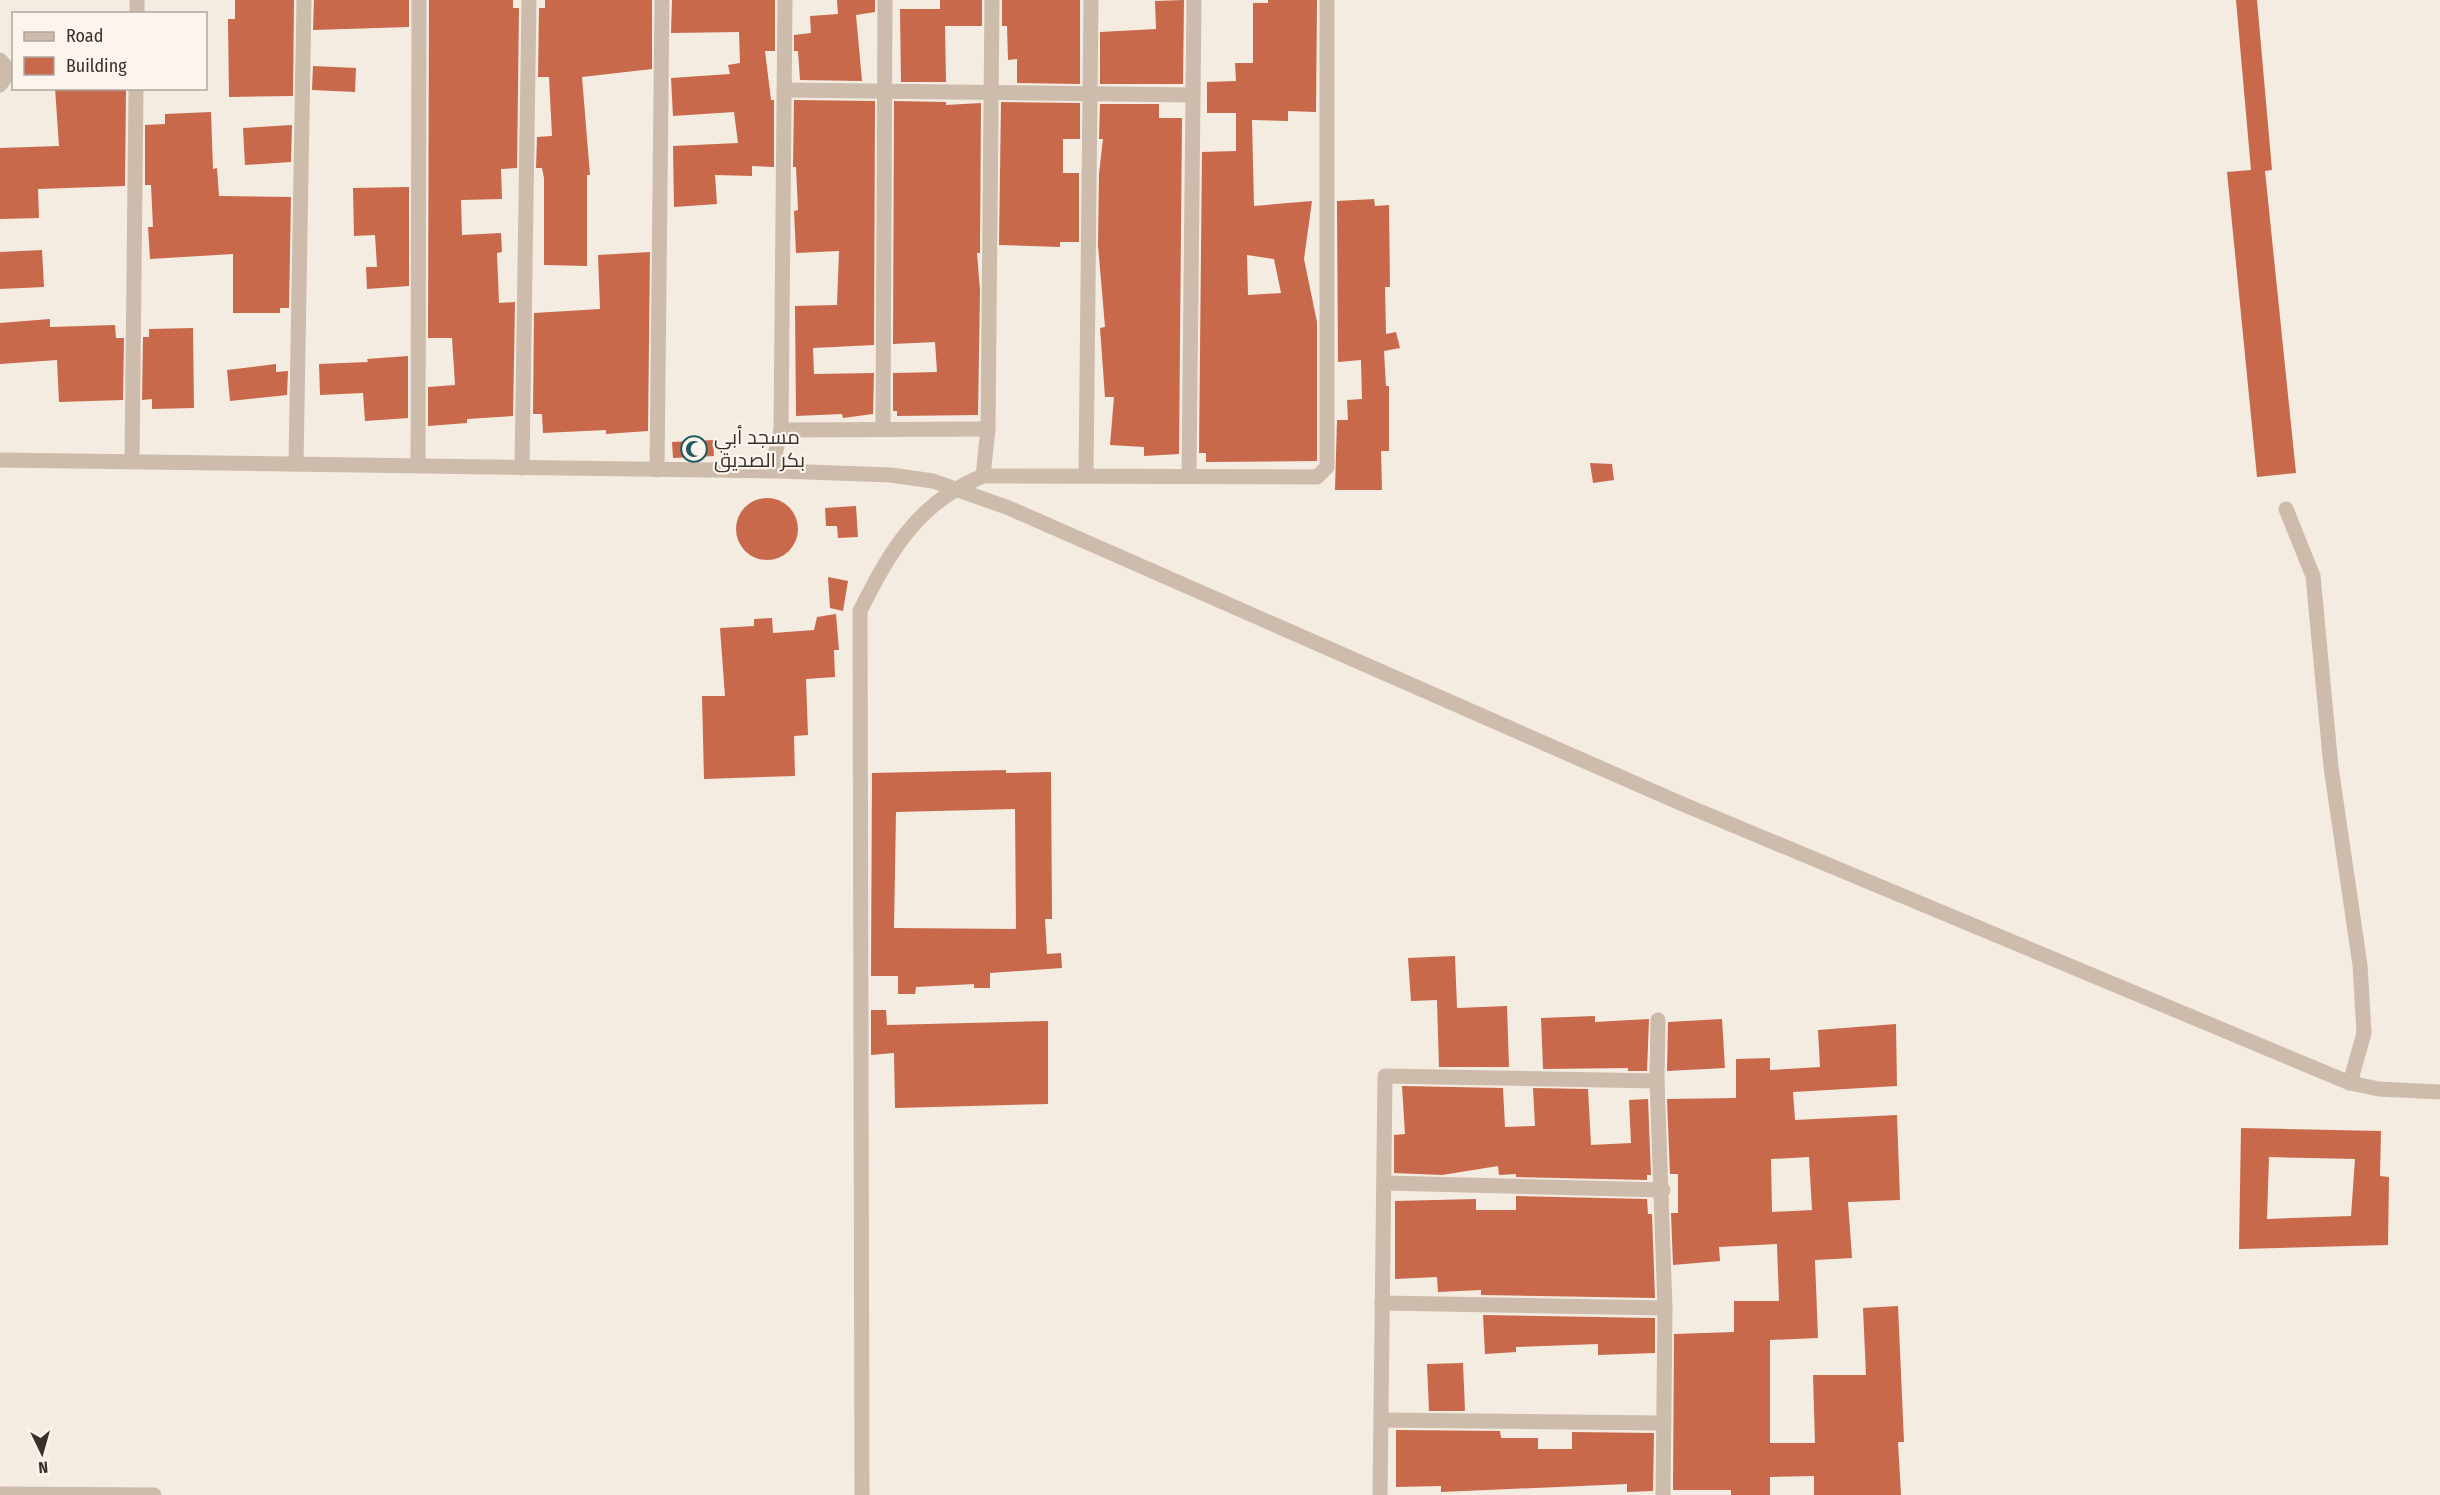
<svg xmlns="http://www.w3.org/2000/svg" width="2440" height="1495" viewBox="0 0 2440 1495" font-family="'Fira Sans Condensed',Cairo,sans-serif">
	<rect width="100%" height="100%" fill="#f4ebe1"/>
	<g fill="#c8694b" fill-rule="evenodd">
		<polygon points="235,0 294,0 293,96 229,97 228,19 235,19"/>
		<polygon points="314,0 409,0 409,27 313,30"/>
		<polygon points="429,0 513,0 513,8 519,8 517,168 501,169 502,199 461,200 462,235 501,233 502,252 497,253 499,303 515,302 513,416 467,419 467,423 428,426 428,387 455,385 452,338 428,338"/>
		<polygon points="545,0 652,0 652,69 582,77 590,175 587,175 587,266 544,265 544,178 542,168 536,168 537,137 552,136 549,77 538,77 539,8 545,8"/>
		<polygon points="672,0 775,0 775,51 765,51 771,100 774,100 774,167 752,166 752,176 715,175 717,204 674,207 673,146 738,143 734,112 673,116 671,78 730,74 728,65 740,63 739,32 671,33"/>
		<polygon points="837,0 875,0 875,12 856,15 862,81 800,80 798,51 794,51 794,35 811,33 810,16 838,14"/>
		<polygon points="940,0 982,0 982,26 945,26 946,82 901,82 900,9 940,9"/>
		<polygon points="1002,0 1080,0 1080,84 1017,83 1017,59 1008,60 1007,26 1002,26"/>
		<polygon points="1184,0 1183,84 1100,84 1100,32 1156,29 1155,1"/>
		<path d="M 1268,0 L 1317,0 L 1316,112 L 1288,111 L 1288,121 L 1252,120 L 1254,206 L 1312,201 L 1304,259 L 1317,322 L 1317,461 L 1206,462 L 1206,453 L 1199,453 L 1202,152 L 1236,151 L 1236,113 L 1207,113 L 1207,82 L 1236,81 L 1235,63 L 1253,63 L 1253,3 L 1268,3 ZM 1247,255 L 1274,259 L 1281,293 L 1248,295 Z"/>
		<polygon points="2236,0 2257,0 2272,170 2265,171 2296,473 2257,477 2227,172 2251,170"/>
		<polygon points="313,66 356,68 355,92 312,90"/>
		<polygon points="55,88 126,88 125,186 38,189 39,218 0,219 0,148 59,146"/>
		<polygon points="794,100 875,101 874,345 813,348 814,374 874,373 873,414 843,418 842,414 796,416 795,306 837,305 839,251 796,253 794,211 798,210 796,167 793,167"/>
		<polygon points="894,101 946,102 946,105 981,103 980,253 977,253 980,291 978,415 897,416 897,411 893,411 893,373 937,372 935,342 893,344"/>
		<polygon points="1001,102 1080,103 1080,139 1063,139 1063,173 1079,173 1079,242 1060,242 1060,247 999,245"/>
		<polygon points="1100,104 1159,104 1159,118 1182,118 1179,454 1144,456 1144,447 1110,445 1114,397 1105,397 1100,328 1105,327 1098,245 1099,174 1103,139 1099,139"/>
		<polygon points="211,112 213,169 217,168 219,196 291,197 289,308 280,308 280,313 233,313 233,254 150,259 148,227 153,227 151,185 145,185 145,125 165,124 165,114"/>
		<polygon points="292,125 291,162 245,165 243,128"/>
		<polygon points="409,187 409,286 367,289 366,267 377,267 375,235 354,236 353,188"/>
		<polygon points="1374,199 1375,206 1389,205 1390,287 1385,287 1386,334 1396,332 1400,348 1384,351 1386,386 1389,386 1389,451 1381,451 1382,490 1335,490 1337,420 1348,420 1347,400 1362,399 1361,360 1338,362 1337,201"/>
		<polygon points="42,250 44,287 0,289 0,252"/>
		<polygon points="650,252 648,431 606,434 606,430 543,433 542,414 533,414 534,313 600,309 598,255"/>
		<polygon points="50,319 50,327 115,325 116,338 124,338 123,400 59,402 57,360 0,364 0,323"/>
		<polygon points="193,328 194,408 152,409 152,399 142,400 143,337 149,337 149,329"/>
		<polygon points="408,356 408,418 365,421 363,393 320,395 319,364 368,362 367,359"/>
		<polygon points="276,364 276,372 288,371 287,395 230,401 227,370"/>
		<polygon points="713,440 714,456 673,458 672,442"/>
		<polygon points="1590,463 1612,464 1614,480 1593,483"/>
		<circle cx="767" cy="529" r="31"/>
		<polygon points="856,506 858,537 838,538 837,526 826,526 825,508"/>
		<polygon points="828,577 848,581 843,611 830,608"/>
		<polygon points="836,614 839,650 834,650 835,677 806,679 808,735 794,736 795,776 704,779 702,696 725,696 720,628 754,626 754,619 772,618 773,633 814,630 817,617"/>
		<path d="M 1006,770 L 1006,773 L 1051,772 L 1052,919 L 1045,919 L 1047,954 L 1061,953 L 1062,968 L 990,973 L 990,988 L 974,988 L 974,984 L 916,987 L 915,994 L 898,994 L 898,976 L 871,976 L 872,773 ZM 1015,809 L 1016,929 L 894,928 L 896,812 Z"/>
		<polygon points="1455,956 1457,1008 1507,1006 1509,1067 1439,1067 1437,1000 1411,1001 1408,958"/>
		<polygon points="871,1010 886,1010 887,1025 1048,1021 1048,1104 895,1108 894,1053 871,1055"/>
		<polygon points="1595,1016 1595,1022 1649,1019 1647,1071 1628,1071 1628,1068 1543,1069 1541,1018"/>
		<polygon points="1722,1019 1725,1068 1667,1071 1668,1022"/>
		<path d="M 1896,1024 L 1897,1086 L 1793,1092 L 1795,1120 L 1897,1115 L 1900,1200 L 1848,1202 L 1852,1258 L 1815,1260 L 1818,1338 L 1770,1340 L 1770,1443 L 1815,1443 L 1813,1375 L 1866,1375 L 1863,1308 L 1898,1306 L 1904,1442 L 1898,1442 L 1901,1495 L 1814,1495 L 1814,1476 L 1770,1477 L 1770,1495 L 1731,1495 L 1731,1490 L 1673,1490 L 1674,1334 L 1734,1332 L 1734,1301 L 1779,1301 L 1777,1244 L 1719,1247 L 1720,1261 L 1673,1265 L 1671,1213 L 1678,1213 L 1678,1174 L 1670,1174 L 1667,1099 L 1736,1098 L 1736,1059 L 1770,1058 L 1770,1070 L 1820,1067 L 1818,1030 ZM 1809,1157 L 1812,1210 L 1772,1212 L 1771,1159 Z"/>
		<polygon points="1402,1086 1503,1088 1505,1127 1535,1126 1533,1088 1588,1089 1591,1145 1631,1143 1629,1100 1648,1099 1651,1175 1647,1175 1647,1180 1516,1177 1516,1174 1499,1175 1498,1166 1442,1175 1394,1173 1394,1135 1405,1134"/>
		<path d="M 2241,1128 L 2381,1131 L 2380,1176 L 2389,1177 L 2388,1245 L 2239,1249 ZM 2269,1157 L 2355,1159 L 2351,1216 L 2267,1219 Z"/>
		<polygon points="1516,1196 1647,1199 1648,1214 1652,1214 1655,1298 1481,1295 1481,1290 1438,1292 1437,1277 1395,1279 1395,1201 1476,1199 1476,1210 1516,1210"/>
		<polygon points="1483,1315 1655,1318 1655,1353 1598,1355 1598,1344 1516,1347 1516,1352 1485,1354"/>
		<polygon points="1463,1363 1465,1411 1429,1411 1427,1364"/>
		<polygon points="1396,1430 1500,1431 1501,1438 1538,1438 1538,1449 1572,1449 1572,1432 1654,1433 1653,1491 1627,1492 1627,1484 1441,1492 1441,1486 1396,1487"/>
	</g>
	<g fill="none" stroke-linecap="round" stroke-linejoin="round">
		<g stroke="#cdbbac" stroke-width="15">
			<polyline points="137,14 137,0"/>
			<polyline points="0,60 10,71 14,71"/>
			<polyline points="0,85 10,71"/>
			<polyline points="784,90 1193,95"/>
			<polyline points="883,428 885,0"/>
			<polyline points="781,430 988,429"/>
			<polyline points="0,460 780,471 891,475 933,481 1009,508 1680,803 2350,1083 2379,1089 2440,1092"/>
			<polyline points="132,462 136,88"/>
			<polyline points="296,464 304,0"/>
			<polyline points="418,466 419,0"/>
			<polyline points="522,468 529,0"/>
			<polyline points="657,470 662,0"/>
			<polyline points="771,471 781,430 785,0"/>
			<polyline points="983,476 988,429 992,0"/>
			<polyline points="1086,476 1091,0"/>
			<polyline points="1189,476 1194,0"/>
			<polyline points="2286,509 2313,576 2331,767 2360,965 2364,1033 2350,1083"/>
			<polyline points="1658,1020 1657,1081 1665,1308 1663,1495"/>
			<polyline points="1384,1183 1663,1190"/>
			<polyline points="1382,1303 1665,1308"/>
			<polyline points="1381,1420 1664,1423"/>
			<polyline points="0,1494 154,1495"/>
			<path d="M 862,1495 L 860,611 C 890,551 918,502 983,476 L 1317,477 L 1327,467 L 1327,0"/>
			<polyline points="1380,1495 1385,1076 1657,1081"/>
		</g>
	</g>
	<defs>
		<g id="mosque-ring" transform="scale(1.35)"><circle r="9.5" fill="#fbf5ee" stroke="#1f5a5e" stroke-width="1.5"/><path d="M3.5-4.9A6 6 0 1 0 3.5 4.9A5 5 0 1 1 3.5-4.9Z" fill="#1f5a5e"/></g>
	</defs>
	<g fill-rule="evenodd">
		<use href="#mosque-ring" x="694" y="449"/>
	</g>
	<g text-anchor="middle" stroke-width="4.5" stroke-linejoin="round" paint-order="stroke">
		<g font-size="20" fill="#3b302b" stroke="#fbf5ee" text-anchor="start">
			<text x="714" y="444">مسجد أبي<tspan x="714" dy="23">بكر الصديق</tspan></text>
		</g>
	</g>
	<rect x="12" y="12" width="195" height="78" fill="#fbf5ee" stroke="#aea6a0" stroke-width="1.5"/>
	<rect x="24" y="32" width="30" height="9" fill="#cdbbac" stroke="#aea6a0" stroke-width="1.5"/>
	<text x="66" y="42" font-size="18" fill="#3b302b">Road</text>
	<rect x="24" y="57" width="30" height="18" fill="#c8694b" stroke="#aea6a0" stroke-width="1.5"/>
	<text x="66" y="72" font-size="18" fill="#3b302b">Building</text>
	<g transform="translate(42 1453) rotate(175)" stroke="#fbf5ee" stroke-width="4.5" paint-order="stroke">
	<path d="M0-4.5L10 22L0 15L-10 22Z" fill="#3b302b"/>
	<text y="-9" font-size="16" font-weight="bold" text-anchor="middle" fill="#3b302b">N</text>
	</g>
</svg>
